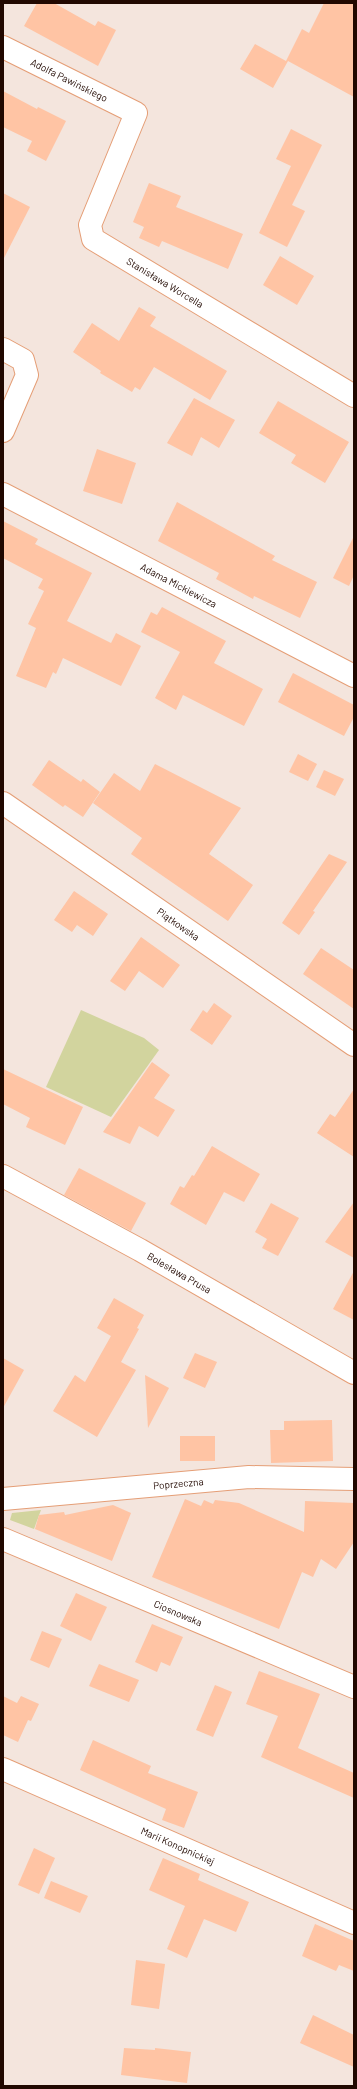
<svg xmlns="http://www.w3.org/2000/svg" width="357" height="2089" viewBox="0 0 357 2089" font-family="Barlow,sans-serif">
	<rect width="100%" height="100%" fill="#f4e5dd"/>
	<g fill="#d2d49e">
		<polygon points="81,1010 144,1038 159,1050 111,1117 46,1087"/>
		<polygon points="41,1510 34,1529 10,1520 12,1513"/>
	</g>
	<g fill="#ffc4a4">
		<polygon points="37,3 54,3 95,26 98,21 116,30 98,66 24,26"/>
		<polygon points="324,3 354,3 354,97 288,61 273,88 240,69 255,44 286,61 302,29 309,33"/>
		<polygon points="3,91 37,109 38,107 66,121 46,161 27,151 32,141 3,127"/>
		<polygon points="291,129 322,145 292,205 305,211 287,247 259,233 291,166 276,159"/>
		<polygon points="149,183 181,196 176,207 243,234 228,269 162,241 159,247 139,238 144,227 133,222"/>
		<polygon points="3,193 30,207 3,260"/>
		<polygon points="280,256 314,276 297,305 263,285"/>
		<polygon points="139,307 156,317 150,326 227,371 210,400 154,367 140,390 135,387 132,392 100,373 101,371 73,352 92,323 119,341"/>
		<polygon points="194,398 235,420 219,448 201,437 192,456 167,443"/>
		<polygon points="278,401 349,442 325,483 291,463 296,455 259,433"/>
		<polygon points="97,449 136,463 122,504 83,491"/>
		<polygon points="177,502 275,556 272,560 317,582 300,618 254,596 253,599 216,579 219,573 158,541"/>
		<polygon points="3,521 38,539 35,544 92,573 67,621 111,643 116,633 141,646 121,686 63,658 56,674 53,672 46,688 16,676 36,628 28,624 44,591 38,588 43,579 3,558"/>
		<polygon points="354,536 354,575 349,586 333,578"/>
		<polygon points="162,607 226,641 214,663 263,689 244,726 183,695 176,710 155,698 180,652 141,632 151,612 157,615"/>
		<polygon points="293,673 354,705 354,717 344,736 278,702"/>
		<polygon points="298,754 317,764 308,781 289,772"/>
		<polygon points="49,760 81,782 83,779 100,792 83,817 65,805 63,807 32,785"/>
		<polygon points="155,764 241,808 209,854 253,885 228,921 131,854 142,838 93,803 114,773 140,791"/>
		<polygon points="324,770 344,779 335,796 316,787"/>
		<polygon points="329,854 347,862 313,911 315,912 299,935 282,923"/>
		<polygon points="74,891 108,914 93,936 77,925 72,932 54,920"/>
		<polygon points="141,937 180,965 163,988 139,971 125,991 110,981"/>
		<polygon points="321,948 354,970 354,1009 303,974"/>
		<polygon points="214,1003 232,1016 212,1045 190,1030 203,1010 207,1013"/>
		<polygon points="152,1062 170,1075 154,1098 175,1110 158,1137 139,1126 130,1144 103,1132"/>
		<polygon points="3,1069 83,1107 65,1145 26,1127 30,1118 3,1104"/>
		<polygon points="354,1089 354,1157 317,1133 330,1114 335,1117"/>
		<polygon points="212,1146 260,1174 244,1202 224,1192 206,1225 170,1204 180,1186 184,1188 192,1175 194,1176"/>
		<polygon points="79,1168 146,1203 131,1231 64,1195"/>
		<polygon points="354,1202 354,1258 325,1242"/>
		<polygon points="271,1203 299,1218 278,1256 262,1248 267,1239 255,1232"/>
		<polygon points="354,1271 354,1320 333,1309"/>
		<polygon points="114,1298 144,1315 137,1328 139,1329 121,1362 136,1370 97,1437 53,1411 75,1375 85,1382 111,1336 97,1328"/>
		<polygon points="195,1353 217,1362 205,1388 183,1378"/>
		<polygon points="3,1358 24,1370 3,1408"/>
		<polygon points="145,1375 169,1388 148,1428"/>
		<polygon points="332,1420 333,1461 271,1463 270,1430 284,1430 284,1421"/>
		<rect x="180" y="1436" width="35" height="25"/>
		<polygon points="185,1499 201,1506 204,1500 213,1504 215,1500 239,1503 304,1532 305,1501 354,1503 354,1542 336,1569 321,1559 313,1577 302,1572 279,1629 152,1577"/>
		<polygon points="113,1505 131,1513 112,1561 35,1529 39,1515 64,1512 65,1515"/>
		<polygon points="76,1593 107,1607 91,1641 60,1626"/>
		<polygon points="152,1624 183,1637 170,1666 161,1662 157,1672 135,1662"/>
		<polygon points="42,1631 62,1639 49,1668 30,1660"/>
		<polygon points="99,1664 139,1680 129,1702 89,1686"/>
		<polygon points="259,1671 320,1694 298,1748 354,1773 354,1798 261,1757 278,1716 246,1704"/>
		<polygon points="215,1685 232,1692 213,1737 196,1730"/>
		<polygon points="3,1696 17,1703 21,1696 39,1704 31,1721 28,1720 18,1742 3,1735"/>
		<polygon points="93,1740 151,1766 148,1773 198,1792 184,1828 162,1820 166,1809 80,1770"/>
		<polygon points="34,1848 55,1858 39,1894 18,1885"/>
		<polygon points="163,1858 200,1874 198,1880 249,1902 236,1932 204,1919 187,1958 167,1949 185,1906 149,1890"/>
		<polygon points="51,1881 88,1896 80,1913 44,1898"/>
		<polygon points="315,1924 354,1941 354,1971 339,1965 336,1971 302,1956"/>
		<polygon points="136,1960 165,1964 159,2009 131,2005"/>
		<polygon points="313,2015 354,2035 354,2067 300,2043"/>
		<polygon points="124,2048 155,2050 155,2048 191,2052 187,2083 121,2075"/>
	</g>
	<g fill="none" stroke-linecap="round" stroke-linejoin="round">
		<g stroke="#e59e76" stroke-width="24">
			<g id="minor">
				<path id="s1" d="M 3,47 L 136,113 L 90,225 L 93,239 L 354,396"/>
				<polyline points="3,349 23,360 27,375 3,431"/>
				<path id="s2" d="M 3,494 L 354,676"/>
				<path id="s3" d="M 3,1176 L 140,1250 L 354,1373"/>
				<path id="s4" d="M 3,1499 L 249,1477 L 354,1479"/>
				<path id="s5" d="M 3,1539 L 354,1687"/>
				<path id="s6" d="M 3,1769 L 354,1923"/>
			</g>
		</g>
		<g stroke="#e59e76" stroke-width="24">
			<g id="major">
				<path id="s7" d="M 3,803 L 354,1045"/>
			</g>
		</g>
		<use href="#minor" stroke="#fff" stroke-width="22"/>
		<use href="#major" stroke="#fff" stroke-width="22"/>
	</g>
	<g text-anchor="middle" stroke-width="4" stroke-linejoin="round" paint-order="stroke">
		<g font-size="10" fill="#210800" stroke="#f4e5dd">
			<text dy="4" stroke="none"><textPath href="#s1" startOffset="74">Adolfa Pawińskiego</textPath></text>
			<text dy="4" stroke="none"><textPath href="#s1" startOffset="368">Stanisława Worcella</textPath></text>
			<text dy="4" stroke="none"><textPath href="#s2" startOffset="198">Adama Mickiewicza</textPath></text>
			<text dy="4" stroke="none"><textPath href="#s7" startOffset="213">Piątkowska</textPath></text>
			<text dy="4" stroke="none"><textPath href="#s3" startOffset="201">Bolesława Prusa</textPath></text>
			<text dy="4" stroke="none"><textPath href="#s4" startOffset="176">Poprzeczna</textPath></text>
			<text dy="4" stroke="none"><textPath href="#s5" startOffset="190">Ciosnowska</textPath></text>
			<text dy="4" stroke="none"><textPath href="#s6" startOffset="191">Marii Konopnickiej</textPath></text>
		</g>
	</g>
	<rect width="357" height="2089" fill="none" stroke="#210800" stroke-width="8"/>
</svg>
